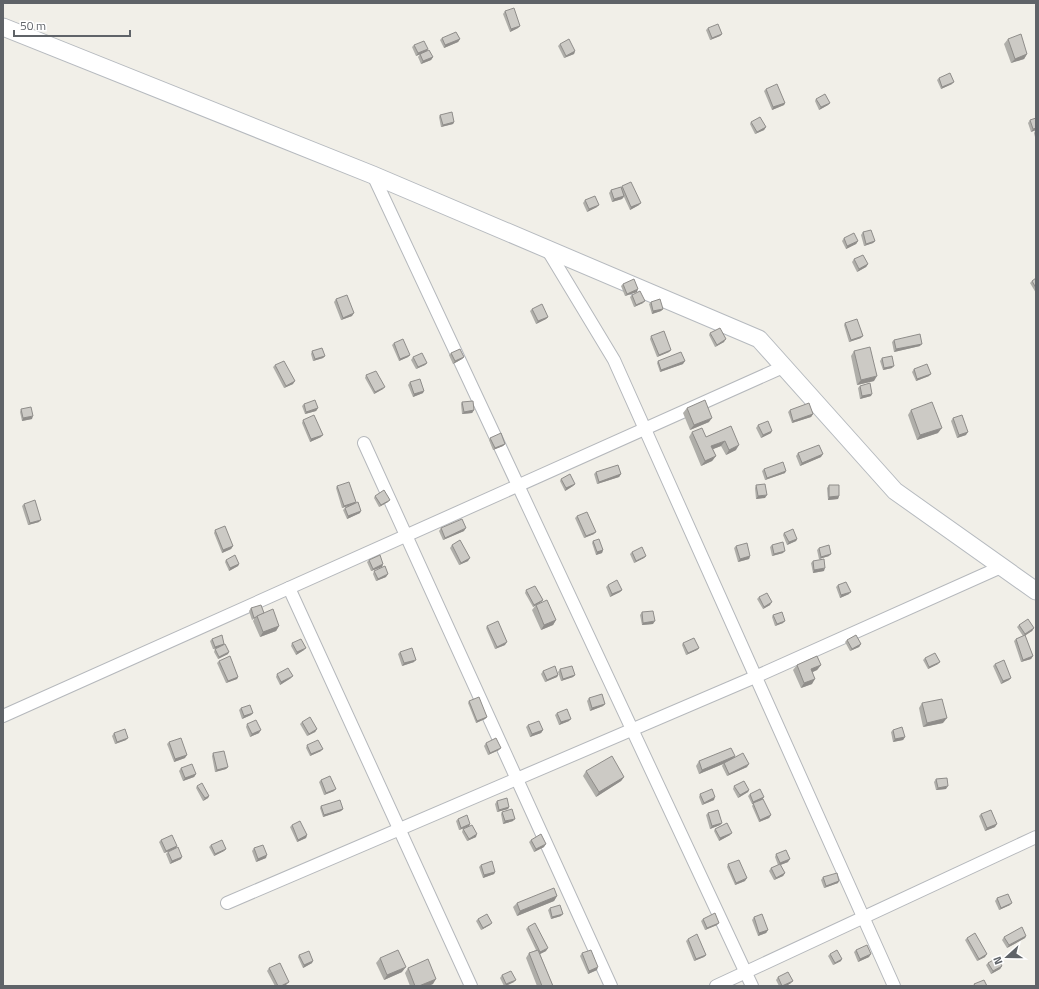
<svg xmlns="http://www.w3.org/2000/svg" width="1039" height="989" viewBox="0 0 1039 989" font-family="'Titillium Web',sans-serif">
	<rect width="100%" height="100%" fill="#f1efe8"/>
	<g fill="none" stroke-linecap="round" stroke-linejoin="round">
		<g stroke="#b5b8bc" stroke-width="14">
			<g id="street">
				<polyline points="373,175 752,986"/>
				<polyline points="547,249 614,360 894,986"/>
				<polyline points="364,443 611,986"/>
				<polyline points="289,588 471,986"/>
				<polyline points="3,716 783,367"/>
				<polyline points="227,903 755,677 1001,567"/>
				<polyline points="716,986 1036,837"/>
			</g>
		</g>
		<g stroke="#b6babf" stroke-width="19">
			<polyline id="secondary" points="3,27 373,175 759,339 895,491 1036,591"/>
		</g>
		<use href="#street" stroke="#fff" stroke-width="12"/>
		<use href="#secondary" stroke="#fff" stroke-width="17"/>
	</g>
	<g fill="#afaea9">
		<polygon points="505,11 520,26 518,28 510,32 503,14"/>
		<polygon points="708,28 722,34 720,36 710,40 706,30"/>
		<polygon points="442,38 460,39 458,42 444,48 440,40"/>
		<polygon points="1008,39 1027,54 1024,59 1011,63 1004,44"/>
		<polygon points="560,44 575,51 574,54 564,58 558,46"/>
		<polygon points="414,45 426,51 433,57 431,60 421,64 418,57 420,54 416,56 412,47"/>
		<polygon points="939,78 952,84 941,89 937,80"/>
		<polygon points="766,89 785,103 784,105 772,110 764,91"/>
		<polygon points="816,99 830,103 828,105 819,110 815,101"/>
		<polygon points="440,115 454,122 453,124 441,127 439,117"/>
		<polygon points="1030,120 1036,130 1031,132 1028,123"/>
		<polygon points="751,122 766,127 764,130 755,134 750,124"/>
		<polygon points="1035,131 1036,131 1036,141 1034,133"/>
		<polygon points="622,186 639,205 630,210 624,197 622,199 612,202 609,193 611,190 621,187"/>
		<polygon points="585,200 597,207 587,212 583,203"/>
		<polygon points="863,232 875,241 873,243 864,246 861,235"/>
		<polygon points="844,238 858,241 856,244 846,249 842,241"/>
		<polygon points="854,259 868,264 866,267 857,272 852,262"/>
		<polygon points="1036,278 1036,293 1030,283 1032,281"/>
		<polygon points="623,284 637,292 625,296 621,286"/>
		<polygon points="632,295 643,303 634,307 630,297"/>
		<polygon points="336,299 352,316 341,320 334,302"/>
		<polygon points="651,302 663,309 661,311 652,314 649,304"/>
		<polygon points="532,309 548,317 546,319 536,324 530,311"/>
		<polygon points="845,323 861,338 849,342 844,325"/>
		<polygon points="710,333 724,342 715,347 709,335"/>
		<polygon points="651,336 671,350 669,352 657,357 650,339"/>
		<polygon points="894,340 920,346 894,352 892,342"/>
		<polygon points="394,343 410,355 408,357 399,361 392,345"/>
		<polygon points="312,351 325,356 323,358 313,361 311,354"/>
		<polygon points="854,351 874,381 857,385 851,356"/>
		<polygon points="451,353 464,357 462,359 453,364 449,355"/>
		<polygon points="413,357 427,363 425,365 416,369 411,360"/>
		<polygon points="882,358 892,368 883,370 880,361"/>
		<polygon points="658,361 683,364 660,372 657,363"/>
		<polygon points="275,365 293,384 284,388 273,367"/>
		<polygon points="914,369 929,376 916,381 912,372"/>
		<polygon points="366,375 383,389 374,394 365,378"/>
		<polygon points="410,382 423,393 413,397 408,385"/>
		<polygon points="860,386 871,396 860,399 858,388"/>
		<polygon points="462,402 474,410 472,413 462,414 461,404"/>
		<polygon points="304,404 318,408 316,411 305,414 302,406"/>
		<polygon points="687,408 709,422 690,430 683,413"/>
		<polygon points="21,409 32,419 22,421 20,412"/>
		<polygon points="790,410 813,414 811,417 792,423 788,412"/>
		<polygon points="911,410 938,433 917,440 908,415"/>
		<polygon points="953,418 966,435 957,438 951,421"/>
		<polygon points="303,420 321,437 310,442 302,423"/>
		<polygon points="758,425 771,433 761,438 756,428"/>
		<polygon points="731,426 736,450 726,455 721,446 713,449 716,456 712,461 701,466 689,437 692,432 706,437"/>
		<polygon points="490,438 505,444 503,446 493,450 489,440"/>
		<polygon points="798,453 821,457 800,466 796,456"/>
		<polygon points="764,469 785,473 765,480 762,471"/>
		<polygon points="596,472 621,474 619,477 597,484 594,474"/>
		<polygon points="561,479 575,484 573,486 565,491 560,481"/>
		<polygon points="756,485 765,498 756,499 755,488"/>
		<polygon points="829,485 839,496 838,499 828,500 827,488"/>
		<polygon points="337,486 355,503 360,513 347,519 343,510 347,506 342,508 336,488"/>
		<polygon points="375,496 388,502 379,507 374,498"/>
		<polygon points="24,504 39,522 28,525 22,506"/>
		<polygon points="577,516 594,534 584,538 575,518"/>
		<polygon points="441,528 464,531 443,540 439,531"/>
		<polygon points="215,530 233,546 231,549 222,553 214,533"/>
		<polygon points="784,533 797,539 796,541 787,545 783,535"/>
		<polygon points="593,541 603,550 602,553 596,555 592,543"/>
		<polygon points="452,545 468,561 459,565 450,548"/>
		<polygon points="772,545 783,553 772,556 770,547"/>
		<polygon points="736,546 750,556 749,559 738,562 734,548"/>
		<polygon points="819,548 829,556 819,559 817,550"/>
		<polygon points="632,552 646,556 644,558 634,563 630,554"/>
		<polygon points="226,560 239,564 238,566 229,571 225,562"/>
		<polygon points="369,560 383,564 382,567 371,571 367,562"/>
		<polygon points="813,561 824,571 813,573 811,563"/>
		<polygon points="374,571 386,577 376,581 373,574"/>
		<polygon points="608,585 622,590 620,592 610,597 606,587"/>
		<polygon points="838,585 849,594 840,598 836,587"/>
		<polygon points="526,590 543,600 541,602 533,607 525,593"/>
		<polygon points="759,597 770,605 763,609 757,599"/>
		<polygon points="536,605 556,620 553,625 541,630 532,610"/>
		<polygon points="251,608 264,613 279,626 276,631 260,637 253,621 254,619 252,620 249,611"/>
		<polygon points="642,612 653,624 642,625 640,615"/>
		<polygon points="773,615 783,623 775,626 772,617"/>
		<polygon points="1019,625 1034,628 1032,631 1025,635 1033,656 1031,659 1021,662 1014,641 1016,639 1023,636 1017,627"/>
		<polygon points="487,626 505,645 495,649 486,628"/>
		<polygon points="212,639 228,654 218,659 214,652 215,649 219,647 213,649 210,641"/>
		<polygon points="847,640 861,644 859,647 850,651 845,642"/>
		<polygon points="292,643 304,650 296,655 291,646"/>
		<polygon points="683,643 699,648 697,650 686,655 682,645"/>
		<polygon points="400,652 414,662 402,666 398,654"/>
		<polygon points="925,658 938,664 928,669 923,660"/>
		<polygon points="219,661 238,677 237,679 226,683 217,663"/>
		<polygon points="995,664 1011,678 1009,680 1001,684 993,666"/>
		<polygon points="797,665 821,665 817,670 813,672 812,684 801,688 793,670"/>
		<polygon points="560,669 575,675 573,677 561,681 558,672"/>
		<polygon points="543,671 558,675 557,677 545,682 541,674"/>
		<polygon points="277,674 291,678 280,685 276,677"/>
		<polygon points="589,698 605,704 603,706 590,711 587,701"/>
		<polygon points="469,701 487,717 485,719 476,723 468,703"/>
		<polygon points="922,703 943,723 923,727 919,708"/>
		<polygon points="241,708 253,713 251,715 242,719 239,710"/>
		<polygon points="557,713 569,721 559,725 555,715"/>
		<polygon points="302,722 317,729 315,732 307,736 300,724"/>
		<polygon points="247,724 259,733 250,737 246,727"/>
		<polygon points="528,725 543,730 541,733 530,737 526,727"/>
		<polygon points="893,730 905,737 903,740 893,742 891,732"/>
		<polygon points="114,733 126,740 115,744 112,736"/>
		<polygon points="169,742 185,758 174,762 167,744"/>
		<polygon points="486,743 499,750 488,755 484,746"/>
		<polygon points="307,745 321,751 310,756 306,748"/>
		<polygon points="213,753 228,767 226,769 215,772 212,756"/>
		<polygon points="735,756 733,759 747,767 727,776 722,766 723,764 699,774 696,766 699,761"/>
		<polygon points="181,768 196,774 194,777 183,781 179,771"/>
		<polygon points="586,771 624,777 621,781 596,797 583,776"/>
		<polygon points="936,779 946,789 936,790 934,782"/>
		<polygon points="321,780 334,791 324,795 319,782"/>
		<polygon points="197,786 209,796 208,798 203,801 196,788"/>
		<polygon points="734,786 749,790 748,792 738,798 733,789"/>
		<polygon points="700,794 714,800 702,805 699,797"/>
		<polygon points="750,794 764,797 762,799 771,815 769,818 759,822 752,806 753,804 752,804 748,796"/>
		<polygon points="497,801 509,807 508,809 497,812 495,804"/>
		<polygon points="321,806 343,809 341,811 323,817 320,808"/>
		<polygon points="502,812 513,821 503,824 501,814"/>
		<polygon points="708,813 722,823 720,825 710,829 706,815"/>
		<polygon points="981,814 995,827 985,831 979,816"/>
		<polygon points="458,819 470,824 469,826 476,837 467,841 462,832 463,829 468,827 459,830 456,821"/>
		<polygon points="292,825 307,835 306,838 297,842 290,827"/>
		<polygon points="715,829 730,835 719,841 714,831"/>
		<polygon points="161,840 177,846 175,849 164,853 159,842"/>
		<polygon points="531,840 544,847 534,852 529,842"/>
		<polygon points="211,845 226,849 224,851 214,856 209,847"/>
		<polygon points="254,848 266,858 256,862 252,851"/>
		<polygon points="168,852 181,859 170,864 166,854"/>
		<polygon points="776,854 788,862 780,865 785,873 783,876 774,880 769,871 771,868 778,865 775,857"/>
		<polygon points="728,864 745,881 735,885 727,867"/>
		<polygon points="481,865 495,872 494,874 483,878 479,867"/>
		<polygon points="823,877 838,883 824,888 821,880"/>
		<polygon points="557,896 554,901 517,916 513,907 517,903"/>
		<polygon points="997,898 1010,905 999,910 995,901"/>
		<polygon points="550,908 561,916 551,919 548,910"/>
		<polygon points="754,917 768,930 766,933 758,936 752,920"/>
		<polygon points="478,919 490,925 481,930 476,921"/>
		<polygon points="703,919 717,925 705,930 701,921"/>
		<polygon points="528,927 546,951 540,954 553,986 537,986 526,958 529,953 536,950 526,929"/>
		<polygon points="1026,936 1025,938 1007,948 1002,940 1004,937"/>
		<polygon points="967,938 985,957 977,961 965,940"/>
		<polygon points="688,939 706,955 704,957 694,961 686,941"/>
		<polygon points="856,950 869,957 858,962 854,952"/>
		<polygon points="582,953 597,970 588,974 580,956"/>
		<polygon points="830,954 841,961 833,965 828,956"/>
		<polygon points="299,955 312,963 303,968 298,957"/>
		<polygon points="380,958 402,972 384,980 376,963"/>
		<polygon points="988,963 1002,966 1000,969 991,974 986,965"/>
		<polygon points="269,968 287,984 284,986 275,986 267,971"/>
		<polygon points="408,968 433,984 428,986 410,986 405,973"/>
		<polygon points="502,975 514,982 506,986 504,986 500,978"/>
		<polygon points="778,977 791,983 786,986 779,986 776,980"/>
	</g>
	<g fill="#8f8d8a">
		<polygon points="520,26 518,28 510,32 511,29"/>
		<polygon points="722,34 720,36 710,40 712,38"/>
		<polygon points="460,39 458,42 444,48 445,45"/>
		<polygon points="428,49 426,52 416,56 418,53"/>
		<polygon points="575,51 574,54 564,58 566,56"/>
		<polygon points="1027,54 1024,59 1011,63 1015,59"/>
		<polygon points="433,57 431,60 421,64 423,61"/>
		<polygon points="954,82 952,84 941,89 942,87"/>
		<polygon points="785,103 784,105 772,110 773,107"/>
		<polygon points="830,103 828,105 819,110 821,107"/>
		<polygon points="454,122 453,124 441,127 443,125"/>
		<polygon points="766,127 764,130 755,134 757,132"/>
		<polygon points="1036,128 1036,130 1031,132 1033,129"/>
		<polygon points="624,196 622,199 612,202 614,199"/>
		<polygon points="641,203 639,205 630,210 631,207"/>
		<polygon points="599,205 597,207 587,212 589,209"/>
		<polygon points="858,241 856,244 846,249 847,246"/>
		<polygon points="875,241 873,243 864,246 866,244"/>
		<polygon points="868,264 866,267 857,272 859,269"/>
		<polygon points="638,289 637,292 625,296 627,294"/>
		<polygon points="645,301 643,303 634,307 636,305"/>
		<polygon points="663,309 661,311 652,314 653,311"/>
		<polygon points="354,313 352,316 341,320 343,318"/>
		<polygon points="548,317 546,319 536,324 538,321"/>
		<polygon points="863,336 861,338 849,342 851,340"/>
		<polygon points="726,339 724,342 715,347 717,345"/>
		<polygon points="922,344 920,346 894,352 896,349"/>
		<polygon points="671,350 669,352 657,357 659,355"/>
		<polygon points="410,355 408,357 399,361 400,359"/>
		<polygon points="325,356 323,358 313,361 315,359"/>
		<polygon points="464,357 462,359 453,364 455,361"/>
		<polygon points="685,361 683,364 660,372 661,370"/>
		<polygon points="427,363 425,365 416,369 418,367"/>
		<polygon points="894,366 892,368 883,370 884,368"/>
		<polygon points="931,374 929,376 916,381 917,379"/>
		<polygon points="877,376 874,381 857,385 861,380"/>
		<polygon points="295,381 293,384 284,388 286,386"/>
		<polygon points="385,387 383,389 374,394 375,392"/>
		<polygon points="424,391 423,393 413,397 414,394"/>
		<polygon points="872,394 871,396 860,399 862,396"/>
		<polygon points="318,408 316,411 305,414 306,412"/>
		<polygon points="474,410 472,413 462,414 464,412"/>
		<polygon points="813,414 811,417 792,423 793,421"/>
		<polygon points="33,416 32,419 22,421 23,418"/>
		<polygon points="712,418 709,422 690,430 694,425"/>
		<polygon points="942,428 938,433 917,440 920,435"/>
		<polygon points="772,431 771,433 761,438 763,435"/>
		<polygon points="968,432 966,435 957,438 959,435"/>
		<polygon points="323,435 321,437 310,442 311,439"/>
		<polygon points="725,441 721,446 708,451 711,446"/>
		<polygon points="505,444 503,446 493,450 495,448"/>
		<polygon points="739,445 736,450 726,455 729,450"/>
		<polygon points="823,454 821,457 800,466 802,463"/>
		<polygon points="716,456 712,461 701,466 705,461"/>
		<polygon points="786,471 785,473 765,480 767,478"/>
		<polygon points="621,474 619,477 597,484 599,482"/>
		<polygon points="575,484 573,486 565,491 566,488"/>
		<polygon points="767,495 765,498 756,499 758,496"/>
		<polygon points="839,496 838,499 828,500 829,497"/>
		<polygon points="390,500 388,502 379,507 381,505"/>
		<polygon points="356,502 354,504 342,508 344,506"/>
		<polygon points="361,511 360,513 347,519 348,516"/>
		<polygon points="41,520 39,522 28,525 30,523"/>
		<polygon points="466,528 464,531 443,540 445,538"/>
		<polygon points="596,532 594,534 584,538 586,536"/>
		<polygon points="797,539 796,541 787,545 789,542"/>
		<polygon points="233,546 231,549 222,553 223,550"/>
		<polygon points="603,550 602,553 596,555 597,552"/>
		<polygon points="785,551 783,553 772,556 774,554"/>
		<polygon points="831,554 829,556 819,559 821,557"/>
		<polygon points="646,556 644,558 634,563 636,561"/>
		<polygon points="750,556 749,559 738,562 740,559"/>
		<polygon points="470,558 468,561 459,565 461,563"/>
		<polygon points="239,564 238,566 229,571 230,568"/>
		<polygon points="383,564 382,567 371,571 373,569"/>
		<polygon points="825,568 824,571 813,573 814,570"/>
		<polygon points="388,574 386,577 376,581 378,579"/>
		<polygon points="622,590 620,592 610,597 612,594"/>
		<polygon points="851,592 849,594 840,598 841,595"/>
		<polygon points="543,600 541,602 533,607 534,605"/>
		<polygon points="772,602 770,605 763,609 764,607"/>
		<polygon points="556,620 553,625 541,630 544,625"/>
		<polygon points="655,621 653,624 642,625 643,623"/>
		<polygon points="785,621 783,623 775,626 777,624"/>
		<polygon points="279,626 276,631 260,637 263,632"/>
		<polygon points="1034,628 1032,631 1023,637 1025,634"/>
		<polygon points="507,642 505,645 495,649 497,647"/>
		<polygon points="224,644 223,646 213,649 215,647"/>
		<polygon points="861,644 859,647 850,651 852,649"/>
		<polygon points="306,648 304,650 296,655 297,652"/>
		<polygon points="699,648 697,650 686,655 688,653"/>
		<polygon points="229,652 228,654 218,659 219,657"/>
		<polygon points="1033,656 1031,659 1021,662 1023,660"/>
		<polygon points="416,660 414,662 402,666 404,663"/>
		<polygon points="940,662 938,664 928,669 929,667"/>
		<polygon points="821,665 817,670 808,674 811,669"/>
		<polygon points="558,675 557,677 545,682 547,680"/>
		<polygon points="575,675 573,677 561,681 563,679"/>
		<polygon points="293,676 291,678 280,685 281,682"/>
		<polygon points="238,677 237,679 226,683 228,681"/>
		<polygon points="1011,678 1009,680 1001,684 1003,681"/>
		<polygon points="815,679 812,684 801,688 804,683"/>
		<polygon points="605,704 603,706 590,711 592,708"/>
		<polygon points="253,713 251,715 242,719 244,716"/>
		<polygon points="487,717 485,719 476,723 477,721"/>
		<polygon points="947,718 943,723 923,727 927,723"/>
		<polygon points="571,719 569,721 559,725 561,722"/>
		<polygon points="317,729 315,732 307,736 309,734"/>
		<polygon points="261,730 259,733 250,737 252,734"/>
		<polygon points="543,730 541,733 530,737 532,734"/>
		<polygon points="905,737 903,740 893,742 895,739"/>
		<polygon points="128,738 126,740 115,744 117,742"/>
		<polygon points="501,748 499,750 488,755 490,753"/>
		<polygon points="323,749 321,751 310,756 311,754"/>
		<polygon points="187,755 185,758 174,762 175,759"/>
		<polygon points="735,756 731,761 724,763 723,764 699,774 702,770"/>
		<polygon points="749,764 747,767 727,776 729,774"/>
		<polygon points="228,767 226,769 215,772 217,770"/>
		<polygon points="196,774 194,777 183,781 185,778"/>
		<polygon points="624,777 621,781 596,797 599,792"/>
		<polygon points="948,786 946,789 936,790 938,788"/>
		<polygon points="336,789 334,791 324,795 326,793"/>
		<polygon points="749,790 748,792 738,798 740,795"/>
		<polygon points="209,796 208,798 203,801 205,798"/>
		<polygon points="715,797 714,800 702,805 704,803"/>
		<polygon points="764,797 762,800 752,804 753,802"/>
		<polygon points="509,807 508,809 497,812 499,810"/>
		<polygon points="343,809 341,811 323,817 324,815"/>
		<polygon points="771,815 769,818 759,822 760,820"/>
		<polygon points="515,819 513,821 503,824 505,821"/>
		<polygon points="722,823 720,825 710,829 712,826"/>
		<polygon points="470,824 469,826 459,830 461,828"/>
		<polygon points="997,824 995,827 985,831 987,828"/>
		<polygon points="732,833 730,835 719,841 720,838"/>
		<polygon points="477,834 476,837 467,841 469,839"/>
		<polygon points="307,835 306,838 297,842 298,840"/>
		<polygon points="546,844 544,847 534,852 536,849"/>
		<polygon points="177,846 175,849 164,853 166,851"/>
		<polygon points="226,849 224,851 214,856 215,854"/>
		<polygon points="267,855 266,858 256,862 258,859"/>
		<polygon points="182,857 181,859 170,864 172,861"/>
		<polygon points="790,859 788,862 778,866 780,863"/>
		<polygon points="495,872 494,874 483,878 484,875"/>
		<polygon points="785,873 783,876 774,880 776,878"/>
		<polygon points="747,878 745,881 735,885 736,883"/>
		<polygon points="839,881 838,883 824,888 826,886"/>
		<polygon points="557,896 554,901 517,916 520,911"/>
		<polygon points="1012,903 1010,905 999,910 1001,908"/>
		<polygon points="563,914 561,916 551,919 552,917"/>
		<polygon points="492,923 490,925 481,930 483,928"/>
		<polygon points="719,923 717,925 705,930 707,928"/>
		<polygon points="768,930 766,933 758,936 759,933"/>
		<polygon points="1026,936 1025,938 1007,948 1009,945"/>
		<polygon points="548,948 546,951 538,955 540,952"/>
		<polygon points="871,954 869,957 858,962 860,959"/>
		<polygon points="987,954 985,957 977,961 979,959"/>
		<polygon points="706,955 704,957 694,961 696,959"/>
		<polygon points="842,959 841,961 833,965 835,963"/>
		<polygon points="313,961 312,963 303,968 304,965"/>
		<polygon points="1002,966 1000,969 991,974 993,971"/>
		<polygon points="406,967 402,972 384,980 387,975"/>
		<polygon points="598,967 597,970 588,974 589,971"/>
		<polygon points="436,979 433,984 428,986 419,986"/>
		<polygon points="516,980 514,982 505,986 506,984"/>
		<polygon points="793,981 791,983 786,986 783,986"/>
		<polygon points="289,982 287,984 284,986 281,986"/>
	</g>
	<g fill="#cccac5" stroke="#8f8d8a">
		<polygon points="514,8 520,26 511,29 505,11"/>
		<polygon points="718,24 722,34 712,38 708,28"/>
		<polygon points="456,32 460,39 445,45 442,38"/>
		<polygon points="1021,34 1027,54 1015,59 1008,39"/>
		<polygon points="569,39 575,51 566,56 560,44"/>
		<polygon points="424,41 428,49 418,53 414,45"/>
		<polygon points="429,50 433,57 423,61 420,54"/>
		<polygon points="950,73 954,82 942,87 939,78"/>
		<polygon points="777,84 785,103 773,107 766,89"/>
		<polygon points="825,94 830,103 821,107 816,99"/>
		<polygon points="452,112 454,122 443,125 440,115"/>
		<polygon points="760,117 766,127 757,132 751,122"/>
		<polygon points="1036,118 1036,128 1033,129 1030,120"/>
		<polygon points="631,182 641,203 631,207 622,186"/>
		<polygon points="621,187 624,196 614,199 611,190"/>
		<polygon points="595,196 599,205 589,209 585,200"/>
		<polygon points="871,230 875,241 866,244 863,232"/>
		<polygon points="854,233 858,241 847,246 844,238"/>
		<polygon points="863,255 868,264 859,269 854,259"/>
		<polygon points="1036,278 1036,288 1032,281"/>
		<polygon points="634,279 638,289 627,294 623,284"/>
		<polygon points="640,291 645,301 636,305 632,295"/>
		<polygon points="347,295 354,313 343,318 336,299"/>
		<polygon points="660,299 663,309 653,311 651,302"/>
		<polygon points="542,304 548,317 538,321 532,309"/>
		<polygon points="857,319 863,336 851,340 845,323"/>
		<polygon points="720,328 726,339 717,345 710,333"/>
		<polygon points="664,331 671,350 659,355 651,336"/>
		<polygon points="920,334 922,344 896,349 894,340"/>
		<polygon points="403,339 410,355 400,359 394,343"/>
		<polygon points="870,347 877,376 861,380 854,351"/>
		<polygon points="322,348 325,356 315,359 312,351"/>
		<polygon points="460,349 464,357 455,361 451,353"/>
		<polygon points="681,352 685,361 661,370 658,361"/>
		<polygon points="422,353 427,363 418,367 413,357"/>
		<polygon points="892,356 894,366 884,368 882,358"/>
		<polygon points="284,361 295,381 286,386 275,365"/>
		<polygon points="927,364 931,374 917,379 914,369"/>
		<polygon points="376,371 385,387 375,392 366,375"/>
		<polygon points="420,379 424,391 414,394 410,382"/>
		<polygon points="870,383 872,394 862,396 860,386"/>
		<polygon points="315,400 318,408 306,412 304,404"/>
		<polygon points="705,400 712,418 694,425 687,408"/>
		<polygon points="473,401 474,410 464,412 462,402"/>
		<polygon points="932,402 942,428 920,435 911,410"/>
		<polygon points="809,403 813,414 793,421 790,410"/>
		<polygon points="31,407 33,416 23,418 21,409"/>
		<polygon points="314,415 323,435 311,439 303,420"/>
		<polygon points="962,415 968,432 959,435 953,418"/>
		<polygon points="768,421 772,431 763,435 758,425"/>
		<polygon points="731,426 739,445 729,450 725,441 711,446 716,456 705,461 692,432 702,428 706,437"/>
		<polygon points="501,433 505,444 495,448 490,438"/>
		<polygon points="819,445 823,454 802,463 798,453"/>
		<polygon points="783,462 786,471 767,478 764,469"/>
		<polygon points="618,465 621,474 599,482 596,472"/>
		<polygon points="570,474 575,484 566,488 561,479"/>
		<polygon points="349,482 356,502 344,506 337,486"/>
		<polygon points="765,484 767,495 758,496 756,485"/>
		<polygon points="829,485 839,485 839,496 829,497"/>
		<polygon points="384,490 390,500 381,505 375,496"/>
		<polygon points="35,500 41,520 30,523 24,504"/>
		<polygon points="358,502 361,511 348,516 345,508"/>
		<polygon points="587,512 596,532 586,536 577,516"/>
		<polygon points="462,519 466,528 445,538 441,528"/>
		<polygon points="225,526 233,546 223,550 215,530"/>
		<polygon points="793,529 797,539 789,542 784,533"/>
		<polygon points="599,539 603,550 597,552 593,541"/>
		<polygon points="460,540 470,558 461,563 452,545"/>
		<polygon points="783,542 785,551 774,554 772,545"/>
		<polygon points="747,543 750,556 740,559 736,546"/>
		<polygon points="829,545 831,554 821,557 819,548"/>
		<polygon points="642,547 646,556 636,561 632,552"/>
		<polygon points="235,555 239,564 230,568 226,560"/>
		<polygon points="380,555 383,564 373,569 369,560"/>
		<polygon points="824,559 825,568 814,570 813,561"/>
		<polygon points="385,566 388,574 378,579 374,571"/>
		<polygon points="617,580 622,590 612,594 608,585"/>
		<polygon points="846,582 851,592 841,595 838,585"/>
		<polygon points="535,586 543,600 534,605 526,590"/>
		<polygon points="767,593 772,602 764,607 759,597"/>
		<polygon points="547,600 556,620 544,625 536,605"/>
		<polygon points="261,605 264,613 254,618 251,608"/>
		<polygon points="273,609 279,626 263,632 257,616"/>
		<polygon points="653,611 655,621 643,623 642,612"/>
		<polygon points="782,612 785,621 777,624 773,615"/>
		<polygon points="1028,619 1034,628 1025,634 1019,625"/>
		<polygon points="498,621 507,642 497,647 487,626"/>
		<polygon points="222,635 224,644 215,647 212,639"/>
		<polygon points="856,635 861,644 852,649 847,640"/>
		<polygon points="1025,635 1033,656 1023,660 1016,639"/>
		<polygon points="694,638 699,648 688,653 683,643"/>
		<polygon points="301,639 306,648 297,652 292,643"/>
		<polygon points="225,644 229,652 219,657 215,649"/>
		<polygon points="412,648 416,660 404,663 400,652"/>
		<polygon points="935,653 940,662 929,667 925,658"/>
		<polygon points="230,656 238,677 228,681 219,661"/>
		<polygon points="817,656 821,665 811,669 815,679 804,683 797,665"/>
		<polygon points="1004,660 1011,678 1003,681 995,664"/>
		<polygon points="555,666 558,675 547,680 543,671"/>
		<polygon points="572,666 575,675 563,679 560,669"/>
		<polygon points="288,668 293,676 281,682 277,674"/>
		<polygon points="602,694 605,704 592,708 589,698"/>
		<polygon points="479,697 487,717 477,721 469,701"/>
		<polygon points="942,699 947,718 927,723 922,703"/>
		<polygon points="250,705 253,713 244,716 241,708"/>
		<polygon points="567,709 571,719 561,722 557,713"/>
		<polygon points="310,717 317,729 309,734 302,722"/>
		<polygon points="256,720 261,730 252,734 247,724"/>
		<polygon points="539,721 543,730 532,734 528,725"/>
		<polygon points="902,727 905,737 895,739 893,730"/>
		<polygon points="125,729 128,738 117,742 114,733"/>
		<polygon points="181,738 187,755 175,759 169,742"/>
		<polygon points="496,738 501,748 490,753 486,743"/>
		<polygon points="318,740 323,749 311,754 307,745"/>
		<polygon points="731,748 735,756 702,770 699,761"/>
		<polygon points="224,751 228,767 217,770 213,753"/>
		<polygon points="743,753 749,764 729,774 724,763"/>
		<polygon points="612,756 624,777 599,792 586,771"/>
		<polygon points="192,764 196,774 185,778 181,768"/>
		<polygon points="330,776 336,789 326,793 321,780"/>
		<polygon points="947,778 948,786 938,788 936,779"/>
		<polygon points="744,781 749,790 740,795 734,786"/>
		<polygon points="202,783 209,796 205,798 197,786"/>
		<polygon points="712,789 715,797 704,803 700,794"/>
		<polygon points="760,789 764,797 753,802 750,794"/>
		<polygon points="507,798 509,807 499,810 497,801"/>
		<polygon points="763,799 771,815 760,820 753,803"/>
		<polygon points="340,800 343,809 324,815 321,806"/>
		<polygon points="512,809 515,819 505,821 502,812"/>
		<polygon points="718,810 722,823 712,826 708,813"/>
		<polygon points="991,810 997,824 987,828 981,814"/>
		<polygon points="467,815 470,824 461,828 458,819"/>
		<polygon points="300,821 307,835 298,840 292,825"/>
		<polygon points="727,823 732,833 720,838 715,829"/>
		<polygon points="472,825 477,834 469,839 463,829"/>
		<polygon points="541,834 546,844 536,849 531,840"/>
		<polygon points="172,835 177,846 166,851 161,840"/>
		<polygon points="222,840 226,849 215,854 211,845"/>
		<polygon points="263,845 267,855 258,859 254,848"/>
		<polygon points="178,847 182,857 172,861 168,852"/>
		<polygon points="786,850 790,859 780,863 776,854"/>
		<polygon points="739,860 747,878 736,883 728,864"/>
		<polygon points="492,861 495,872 484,875 481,865"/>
		<polygon points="780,864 785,873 776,878 771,868"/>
		<polygon points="837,873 839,881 826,886 823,877"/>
		<polygon points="554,888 557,896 520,911 517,903"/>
		<polygon points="1008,894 1012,903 1001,908 997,898"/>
		<polygon points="560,905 563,914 552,917 550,908"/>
		<polygon points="715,913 719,923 707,928 703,919"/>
		<polygon points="487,914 492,923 483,928 478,919"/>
		<polygon points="762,914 768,930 759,933 754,917"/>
		<polygon points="535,923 548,948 540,952 528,927"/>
		<polygon points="1022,927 1026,936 1009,945 1004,937"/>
		<polygon points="975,933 987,954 979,959 967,938"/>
		<polygon points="697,934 706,955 696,959 688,939"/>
		<polygon points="867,945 871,954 860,959 856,950"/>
		<polygon points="398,950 406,967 387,975 380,958"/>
		<polygon points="538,950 553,986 542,986 529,953"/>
		<polygon points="591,950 598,967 589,971 582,953"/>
		<polygon points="837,950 842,959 835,963 830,954"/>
		<polygon points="309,951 313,961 304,965 299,955"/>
		<polygon points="997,958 1002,966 993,971 988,963"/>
		<polygon points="428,959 436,979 419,986 415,986 408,968"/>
		<polygon points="280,963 289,982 281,986 278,986 269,968"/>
		<polygon points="511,971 516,980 506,984 502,975"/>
		<polygon points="788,972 793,981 782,986 778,977"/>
		<polygon points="984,980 987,986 975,986 974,984"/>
	</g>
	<rect width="1039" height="989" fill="none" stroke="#5f6368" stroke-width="8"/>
	<g transform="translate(1007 957) rotate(249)" stroke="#ffffff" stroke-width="3" paint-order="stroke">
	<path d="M0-3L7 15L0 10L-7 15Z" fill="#5f6368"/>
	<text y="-6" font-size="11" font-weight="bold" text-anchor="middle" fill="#5f6368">N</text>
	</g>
	<path d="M14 30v6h116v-6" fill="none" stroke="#5f6368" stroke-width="2"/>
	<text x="20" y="30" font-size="12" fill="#5f6368" stroke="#ffffff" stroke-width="3" paint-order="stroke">50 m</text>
</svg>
